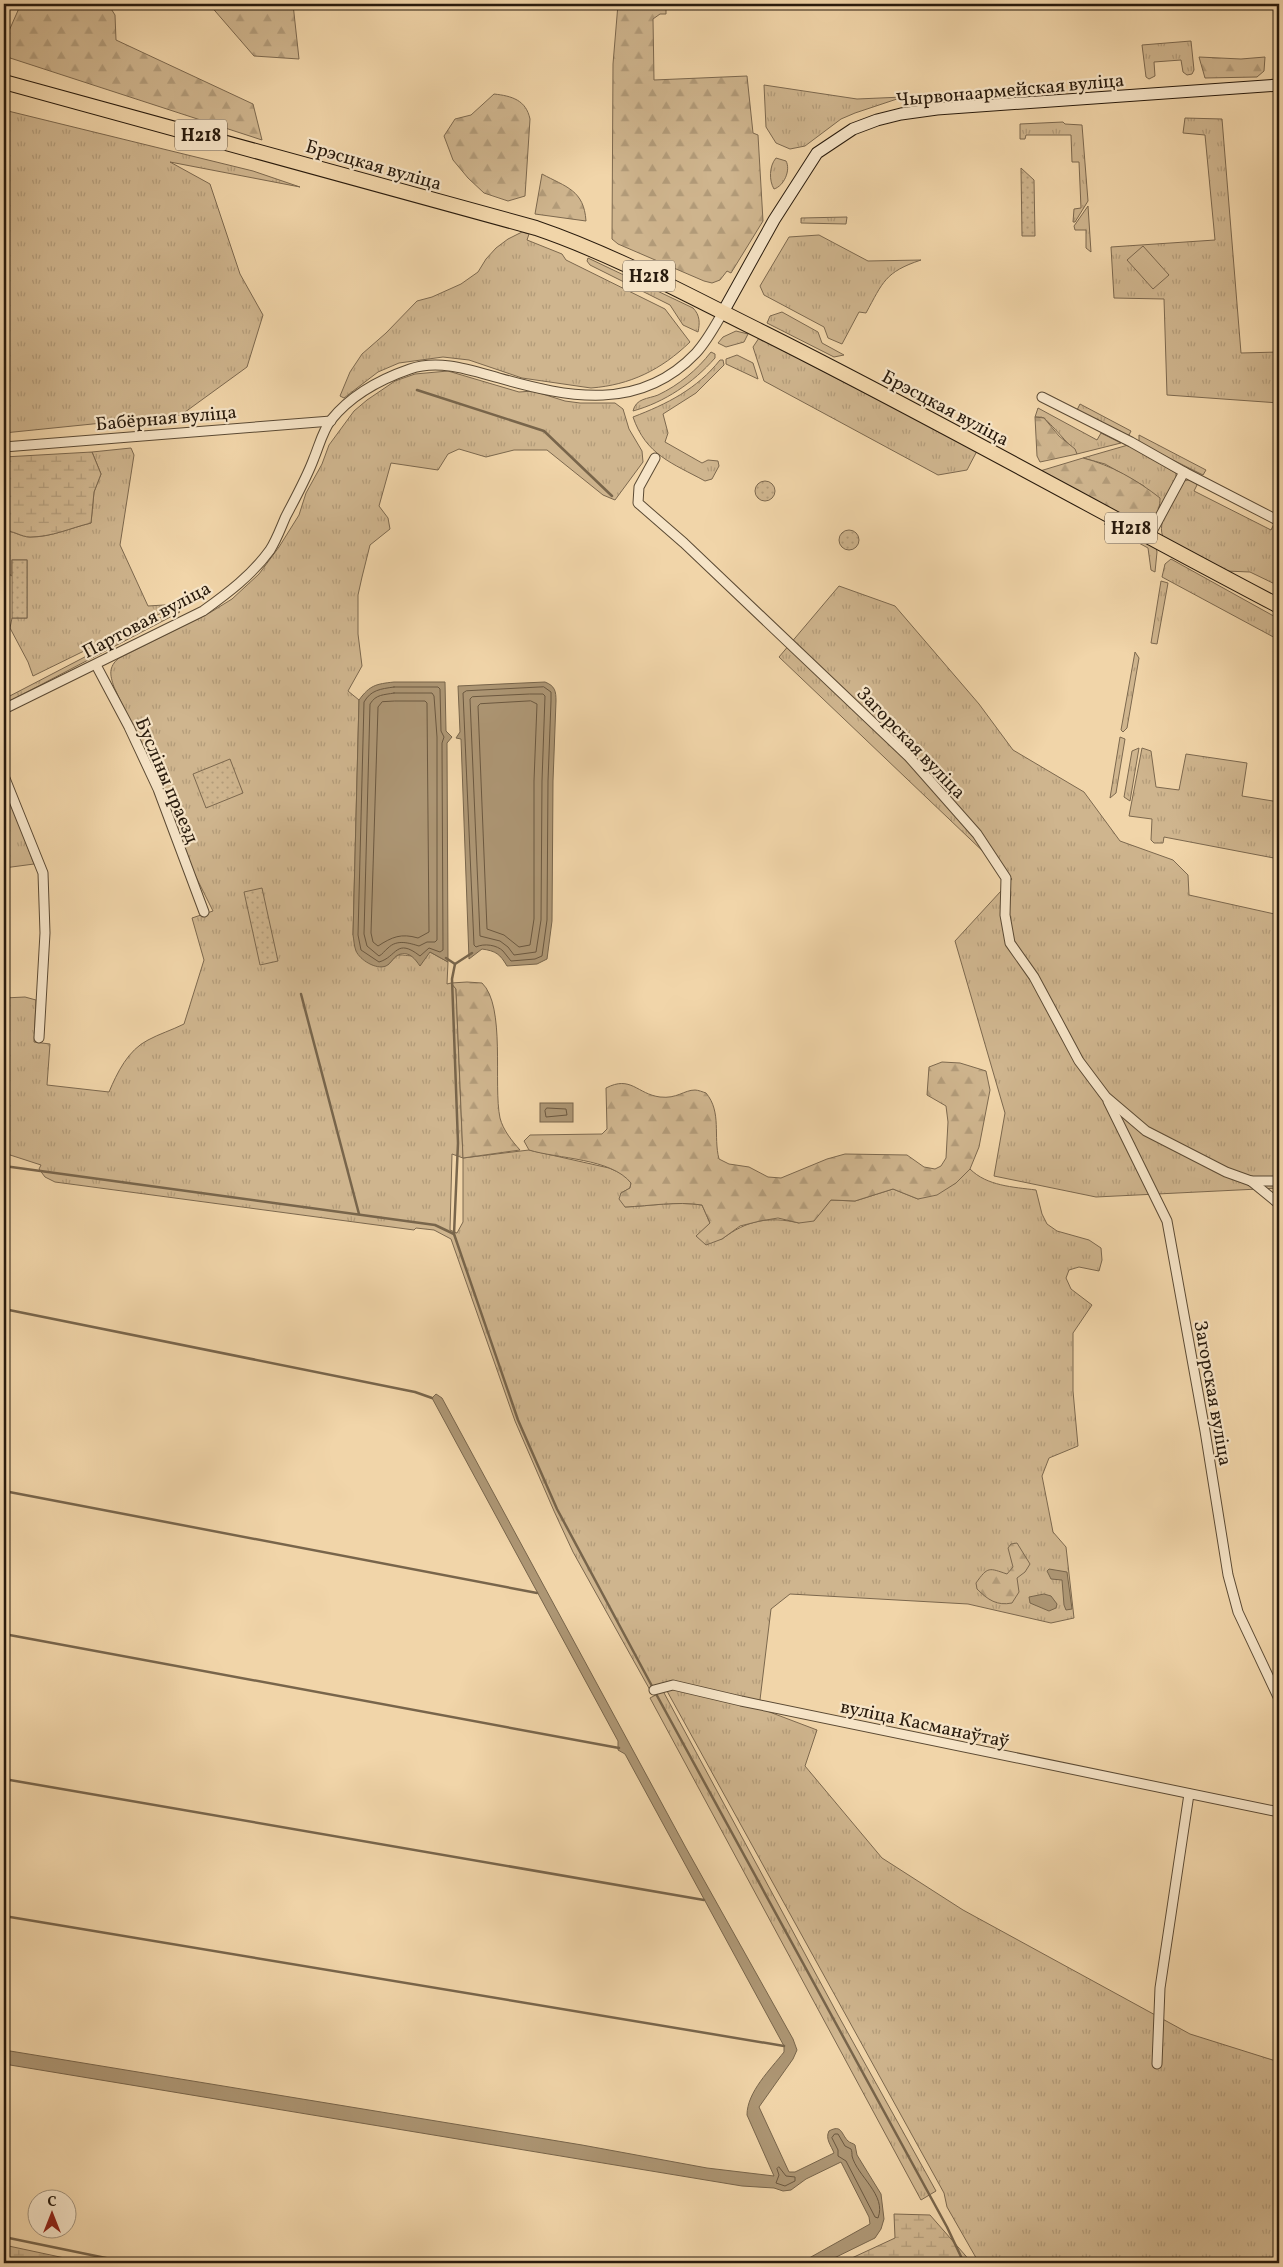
<svg xmlns="http://www.w3.org/2000/svg" width="1283" height="2267" viewBox="0 0 1283 2267" font-family="Vollkorn,serif">
	<defs>
		<pattern id="grass-tufts" width="24" height="20" patternUnits="userSpaceOnUse" patternTransform="scale(1.25)"><rect width="24" height="20" fill="#cfb58e"/><path d="M3 7l-1-3M5 7V3M7 7l1-3M15 17l-1-3M17 17v-4M19 17l1-3" fill="none" stroke="#b29b79"/></pattern>
		<pattern id="forest-firs" width="22" height="20" patternUnits="userSpaceOnUse" patternTransform="scale(1.25)"><rect width="22" height="20" fill="#cfb58e"/><path d="M5 1l3.5 6h-7zM16 11l3.5 6h-7z" fill="#b29b79"/></pattern>
		<pattern id="wetland-marsh" width="20" height="14" patternUnits="userSpaceOnUse" patternTransform="scale(1.25)"><rect width="20" height="14" fill="#cfb58e"/><path d="M1 5h8M5 5V1M11 12h8M15 12V8" fill="none" stroke="#b29b79"/></pattern>
		<pattern id="park-dots" width="8" height="8" patternUnits="userSpaceOnUse" patternTransform="scale(1.25)"><rect width="8" height="8" fill="#cfb58e"/><path d="M2 2h.1M6 6h.1" fill="none" stroke="#b29b79" stroke-width="1.8" stroke-linecap="round"/></pattern>
	</defs>
	<rect width="100%" height="100%" fill="#f1d5a9"/>
	<filter id="stains"><feTurbulence type="fractalNoise" baseFrequency=".004" numOctaves="4"/><feColorMatrix values="0 0 0 0 .2 0 0 0 0 .09 0 0 0 0 .02 0 0 0 .5 -.17"/></filter>
	<radialGradient id="worn" r=".72"><stop offset=".6" stop-color="#630" stop-opacity="0"/><stop offset="1" stop-color="#630" stop-opacity=".3"/></radialGradient>
	<g fill="url(#grass-tufts)" stroke="#7c684e" fill-rule="evenodd">
		<polygon points="1191,41 1194,70 1192,74 1187,75 1183,72 1181,60 1154,62 1155,76 1149,79 1146,77 1142,45"/>
		<polygon points="764,85 857,99 903,97 855,113 841,119 805,146 790,149 776,143 766,127"/>
		<polygon points="4,110 253,171 300,187 170,162 210,184 240,274 263,315 247,367 181,415 4,433"/>
		<polygon points="1185,118 1222,119 1241,353 1279,352 1279,403 1167,395 1164,299 1114,298 1111,247 1215,240 1205,135 1183,133"/>
		<polygon points="1063,122 1065,124 1082,125 1088,201 1075,222 1073,222 1074,209 1081,208 1079,162 1072,162 1071,135 1026,135 1025,139 1020,139 1020,124"/>
		<path d="M 776,158 L 786,161 C 791,170 784,186 774,189 C 769,181 769,166 776,158 Z"/>
		<polygon points="1088,206 1091,252 1086,248 1086,230 1075,230 1074,226"/>
		<polygon points="847,217 846,224 801,223 801,218"/>
		<path d="M 522,232 L 529,234 L 527,240 L 562,254 L 566,260 L 665,309 L 690,342 C 661,370 630,385 591,388 L 522,378 L 469,360 L 443,357 L 399,363 L 378,372 L 344,398 L 340,396 L 350,372 L 362,354 L 386,333 L 417,301 L 432,297 L 461,284 L 478,272 L 486,259 L 496,248 L 508,239 Z"/>
		<path d="M 819,235 L 868,261 L 921,260 C 885,272 883,282 866,313 L 859,312 L 842,344 L 828,338 L 824,327 L 764,295 L 760,286 L 789,237 Z"/>
		<path d="M 588,258 L 693,308 C 700,315 700,323 698,332 L 683,325 L 670,305 L 590,265 L 587,261 Z"/>
		<polygon points="782,312 818,332 822,343 844,355 834,357 767,323 770,316"/>
		<polygon points="736,331 748,334 744,342 726,347 718,343 723,337"/>
		<polygon points="759,338 977,451 967,470 938,475 764,381 753,347"/>
		<path d="M 711,352 L 715,354 L 715,358 C 693,383 665,402 633,411 C 636,398 648,399 658,395 C 679,385 697,370 711,352 Z"/>
		<polygon points="737,355 753,363 758,379 726,364 726,359"/>
		<path d="M 720,360 L 723,360 L 724,365 L 696,393 L 663,414 L 668,433 L 665,442 L 702,463 L 708,460 L 718,461 L 719,466 L 712,479 L 705,481 C 672,463 646,455 633,417 C 667,404 697,389 720,360 Z"/>
		<path d="M 448,371 L 519,392 L 533,391 L 565,401 L 580,403 L 615,403 L 623,409 L 629,429 L 642,451 L 643,462 L 615,500 L 603,495 L 547,450 L 514,450 L 486,457 L 459,449 L 448,454 L 438,470 L 391,463 L 379,506 L 388,518 L 390,529 L 370,545 L 362,577 L 358,595 L 358,634 L 362,666 L 348,691 L 359,700 L 353,935 L 388,965 C 399,952 397,955 413,956 C 418,956 424,953 430,952 L 448,962 L 447,984 L 451,983 L 456,989 L 463,1158 L 529,1150 L 609,1168 L 625,1175 L 631,1183 L 630,1188 L 621,1193 L 625,1207 C 651,1206 676,1201 702,1205 L 710,1223 L 697,1236 L 722,1239 C 747,1220 769,1216 799,1223 L 831,1200 L 855,1201 L 893,1189 L 918,1199 L 956,1183 L 970,1169 C 987,1186 1013,1187 1036,1190 L 1042,1214 L 1047,1224 L 1057,1231 L 1089,1240 L 1101,1248 L 1102,1260 L 1099,1271 L 1079,1267 L 1069,1270 L 1066,1278 L 1071,1289 L 1092,1305 L 1073,1333 L 1073,1391 L 1078,1446 L 1049,1458 L 1042,1476 L 1053,1532 L 1066,1547 L 1074,1618 L 1051,1623 L 968,1604 L 790,1594 L 771,1609 L 759,1708 L 817,1730 L 805,1766 L 882,1858 L 963,1910 L 1190,2034 L 1279,2062 L 1279,2263 L 979,2263 L 947,2207 L 944,2193 L 667,1691 L 650,1690 L 573,1552 L 554,1511 L 515,1421 L 451,1239 L 434,1230 L 416,1228 L 414,1230 L 55,1182 L 45,1177 L 39,1169 L 41,1165 L 4,1153 L 4,998 L 25,997 L 36,1000 L 34,1042 L 50,1044 L 47,1085 L 109,1092 C 117,1073 128,1050 148,1040 C 159,1034 172,1030 184,1024 L 204,960 L 192,918 L 213,911 L 192,869 L 163,791 L 114,687 C 110,675 108,667 119,658 L 211,612 L 232,599 L 259,574 L 279,547 L 299,515 L 306,493 L 322,464 L 329,445 L 354,411 L 367,400 L 395,381 L 415,374 ZM 452,1154 L 463,1158 L 463,1222 L 457,1233 L 450,1230 Z"/>
		<polygon points="1080,404 1131,431 1129,435 1125,435 1077,410"/>
		<path d="M 1038,408 L 1097,440 L 1101,433 L 1121,443 L 1077,454 C 1076,452 1047,420 1044,418 C 1041,417 1038,417 1035,417 Z"/>
		<polygon points="1139,435 1206,470 1203,475 1139,443"/>
		<polygon points="1128,445 1176,473 1176,479 1160,510 1144,486 1105,464 1083,458"/>
		<path d="M 131,448 L 134,455 L 120,545 L 148,606 L 180,604 L 33,676 L 28,662 L 10,628 L 12,618 L 27,618 L 27,560 L 12,560 L 12,576 L 4,571 L 4,531 C 12,530 21,537 30,537 C 52,537 70,528 91,523 L 94,492 L 101,474 L 92,452 Z"/>
		<path d="M 1188,480 L 1193,480 L 1197,485 L 1194,491 L 1271,530 L 1274,524 L 1279,527 L 1279,586 L 1250,572 L 1225,571 L 1164,539 C 1154,522 1176,496 1184,481 Z"/>
		<polygon points="1104,524 1115,525 1156,547 1157,552 1155,572 1151,570 1148,548"/>
		<polygon points="1171,559 1279,619 1279,640 1162,577 1165,564"/>
		<polygon points="1161,581 1168,583 1157,644 1151,643"/>
		<polygon points="839,586 895,606 979,704 1013,750 1084,792 1120,841 1173,860 1188,875 1189,895 1279,915 1279,1188 1096,1197 994,1176 1005,1113 955,941 1012,879 779,657"/>
		<polygon points="177,609 180,612 4,704 4,699"/>
		<polygon points="1135,652 1139,658 1127,728 1123,732 1121,730"/>
		<polygon points="1120,737 1125,739 1116,793 1110,798"/>
		<polygon points="1139,748 1130,801 1124,797 1132,751"/>
		<polygon points="1142,748 1151,751 1156,787 1179,790 1186,754 1247,763 1242,796 1279,802 1279,859 1164,837 1163,843 1154,843 1151,840 1152,819 1129,816"/>
		<polygon points="4,784 34,864 4,868"/>
		<polygon points="663,1691 838,2015 936,2191 921,2200 650,1698"/>
	</g>
	<g fill="url(#forest-firs)" stroke="#7c684e">
		<polygon points="23,4 108,4 115,15 116,40 253,104 262,140 4,56 4,42 20,6"/>
		<polygon points="209,4 293,4 299,59 254,56"/>
		<polygon points="618,4 666,4 666,14 660,14 653,19 654,80 747,76 753,133 758,135 763,221 731,273 727,271 720,280 712,283 704,281 618,244 612,239 613,64"/>
		<polygon points="1199,57 1241,59 1265,57 1264,71 1257,77 1205,78"/>
		<path d="M 494,94 C 512,96 526,100 530,119 L 525,196 L 508,201 L 484,193 L 468,178 L 453,160 L 444,136 L 455,119 L 471,115 Z"/>
		<path d="M 542,174 C 566,187 584,190 586,221 L 535,214 Z"/>
		<polygon points="1035,417 1044,418 1059,436 1075,449 1077,454 1040,462 1037,456"/>
		<path d="M 1083,458 C 1111,465 1137,480 1160,498 C 1160,513 1154,524 1137,526 L 1040,471 Z"/>
		<path d="M 467,982 L 482,983 C 506,1006 493,1085 500,1118 C 503,1130 512,1141 520,1150 L 463,1158 L 456,989 L 451,983 Z"/>
		<path d="M 942,1062 L 960,1063 L 986,1071 L 990,1090 L 979,1147 L 970,1169 L 956,1183 L 937,1195 L 918,1199 L 893,1189 L 855,1201 L 831,1200 L 814,1221 L 799,1223 L 778,1218 L 760,1221 L 740,1226 L 722,1239 L 706,1245 L 696,1236 L 710,1223 L 702,1205 C 676,1201 651,1206 625,1207 L 619,1199 L 621,1193 L 630,1188 L 631,1183 C 611,1158 558,1159 529,1150 L 524,1141 L 530,1135 L 602,1134 L 607,1129 L 606,1088 C 631,1075 637,1094 660,1097 C 677,1099 684,1090 695,1090 C 698,1090 703,1092 706,1093 C 722,1112 713,1136 719,1159 L 729,1164 L 749,1167 L 768,1177 L 781,1178 L 827,1159 L 845,1154 L 907,1155 L 924,1167 L 935,1169 L 941,1166 L 946,1158 L 948,1122 L 946,1106 L 927,1095 L 929,1067 Z"/>
		<path d="M 1017,1543 L 1030,1564 L 1025,1572 L 1017,1578 L 1019,1592 L 1012,1603 C 997,1606 988,1600 977,1589 L 976,1583 C 988,1566 989,1568 1007,1574 L 1013,1567 L 1008,1548 L 1011,1544 Z"/>
	</g>
	<g fill="url(#wetland-marsh)" stroke="#7c684e">
		<path d="M 92,452 L 101,474 L 94,492 L 91,523 C 70,528 52,537 30,537 C 21,537 13,530 4,531 L 4,457 Z"/>
		<polygon points="894,2214 930,2215 972,2263 841,2263 895,2238"/>
		<polygon points="4,2245 88,2263 4,2263"/>
	</g>
	<g fill="url(#park-dots)" stroke="#7c684e">
		<polygon points="1021,168 1034,180 1035,236 1022,236"/>
		<circle cx="765" cy="491" r="10"/>
		<circle cx="849" cy="540" r="10"/>
		<rect x="12" y="560" width="15" height="58"/>
		<polygon points="230,759 243,793 206,808 193,774"/>
		<polygon points="262,888 278,961 260,965 244,892"/>
	</g>
	<polygon fill="#cfb58e" stroke="#7c684e" points="1143,246 1169,275 1153,289 1127,260"/>
	<g fill="#ad9674" stroke="#78654b">
		<path d="M 394,682 L 445,682 L 446,731 L 452,737 L 447,743 L 448,962 L 430,952 L 420,966 C 415,959 410,952 401,954 C 394,955 392,963 386,966 C 376,970 360,960 356,951 C 354,946 354,940 353,935 L 359,700 C 370,685 376,684 394,682 Z"/>
		<path d="M 545,682 C 555,686 556,691 556,701 L 553,781 L 552,921 L 547,959 L 537,964 L 507,966 C 500,954 496,951 482,949 L 469,959 L 461,739 L 456,738 L 460,732 L 458,686 Z"/>
		<rect x="540" y="1103" width="33" height="19"/>
		<path d="M 436,1394 L 442,1398 L 686,1848 L 793,2039 L 797,2050 L 793,2059 L 759,2107 L 789,2172 L 795,2172 L 834,2153 C 831,2145 825,2139 829,2131 C 842,2124 841,2134 848,2141 C 850,2143 853,2143 855,2145 L 857,2155 L 881,2194 L 884,2219 L 881,2229 L 875,2238 L 824,2263 L 802,2262 L 870,2224 L 869,2217 L 841,2162 L 806,2179 L 791,2190 L 783,2191 L 774,2188 L 742,2186 L 4,2064 L 4,2050 L 582,2145 L 707,2168 L 774,2176 L 747,2115 C 747,2092 770,2070 784,2052 L 784,2046 L 625,1754 L 618,1750 L 618,1741 L 432,1398 Z"/>
		<polygon points="1049,1569 1067,1572 1072,1609 1066,1610 1064,1605 1062,1580 1051,1579 1047,1571"/>
		<polygon points="1044,1594 1051,1596 1057,1604 1056,1608 1049,1611 1030,1603 1029,1597"/>
	</g>
	<g fill="none" stroke-linecap="round" stroke-linejoin="round">
		<g stroke="#6b5840" stroke-width="1">
			<path d="M 394,687 L 438,687 L 440,689 L 441,731 L 444,737 L 442,743 L 443,950 L 440,952 L 429,948 L 420,956 C 396,937 397,957 379,962 L 361,950 L 358,935 L 364,702 C 371,690 380,689 394,687 Z"/>
			<path d="M 544,687 L 551,692 L 551,701 L 548,781 L 547,920 L 542,956 L 535,959 L 511,961 C 508,958 506,954 503,951 C 497,945 484,943 476,947 L 474,945 L 463,693 L 466,691 Z"/>
			<path d="M 394,693 L 432,693 L 434,696 L 437,737 L 437,940 L 435,942 L 427,942 L 419,946 C 409,943 397,939 388,948 C 384,951 383,954 379,956 L 367,946 L 364,934 L 370,704 C 376,694 384,695 394,693 Z"/>
			<polygon points="530,694 543,694 545,696 542,781 541,920 536,952 514,955 508,947 500,941 480,936 470,699 472,697"/>
			<path d="M 395,701 L 425,701 L 427,703 L 429,932 L 418,938 C 401,933 392,937 378,946 L 373,942 L 371,933 L 378,707 L 382,702 Z"/>
			<polygon points="531,701 537,704 534,781 534,919 530,945 519,947 504,935 487,929 478,706 480,704"/>
			<polygon points="547,1108 566,1109 567,1115 546,1117 545,1111"/>
			<path d="M 835,2134 L 838,2134 L 845,2146 L 851,2149 C 852,2151 852,2154 852,2156 C 857,2176 887,2195 878,2218 L 875,2217 L 846,2161 L 838,2156 L 838,2150 L 832,2138 Z"/>
			<polygon points="779,2167 786,2176 795,2177 795,2181 785,2186 776,2183 779,2175 777,2169"/>
		</g>
		<g stroke="#78654b" stroke-width="2.5">
			<polyline points="417,390 544,431 612,496"/>
			<polyline points="472,953 455,964 452,979 458,1143 454,1234 518,1420 557,1509 653,1688"/>
			<polyline points="446,958 455,964"/>
			<polyline points="301,994 359,1214"/>
			<polyline points="4,1166 435,1225 454,1234"/>
			<polyline points="4,1309 415,1392 432,1398"/>
			<polyline points="4,1491 537,1593"/>
			<polyline points="4,1634 619,1748"/>
			<polyline points="655,1692 947,2227 964,2263"/>
			<polyline points="4,1779 704,1900"/>
			<polyline points="4,1916 784,2046"/>
			<polyline points="4,2237 130,2263"/>
		</g>
		<g stroke="#5b4a34" stroke-width="11">
			<g id="street">
				<polyline points="1042,397 1131,442 1184,472 1149,537"/>
				<polyline points="4,447 331,421"/>
				<polyline points="655,458 639,487 638,503 684,543 909,757 977,834 1006,878 1005,915 1010,943 1034,977 1079,1061 1106,1097 1146,1131 1226,1172 1251,1181 1279,1204"/>
				<polyline points="1184,472 1279,521"/>
				<polyline points="96,665 129,727 158,789 204,912"/>
				<path d="M 4,709 L 203,611 C 228,593 252,575 270,550 C 277,539 281,527 286,516 C 296,497 307,477 314,458 C 319,446 323,430 331,420 C 351,395 381,379 410,369 C 439,359 470,370 499,378 C 569,398 640,412 696,353 C 707,341 715,326 723,312"/>
				<polyline points="4,776 43,873 45,933 39,1038"/>
				<polyline points="1108,1101 1167,1221 1205,1431 1228,1575 1238,1612 1279,1699"/>
				<polyline points="1251,1181 1279,1181"/>
				<polyline points="654,1690 673,1685 741,1701 1279,1812"/>
				<polyline points="1157,2064 1160,1988 1189,1794"/>
			</g>
		</g>
		<g stroke="#291b0d" stroke-width="13">
			<polyline id="secondary" points="723,312 774,220 817,153 853,129 877,120 901,114 937,109 1279,85"/>
		</g>
		<g stroke="#291b0d" stroke-width="16">
			<path id="primary" d="M 4,82 L 536,228 C 615,255 689,296 764,333 C 938,420 1107,516 1279,606"/>
		</g>
		<use href="#street" stroke="#f6e4c7" stroke-width="9"/>
		<use href="#secondary" stroke="#f6e4c7" stroke-width="11"/>
		<use href="#primary" stroke="#f1d5a9" stroke-width="14"/>
	</g>
	<g text-anchor="middle" stroke-width="4.5" stroke-linejoin="round" paint-order="stroke">
		<g fill="#f6e4c7" stroke="#665745" stroke-width="1">
			<rect x="175" y="119.5" width="52" height="31" rx="4"/>
			<rect x="623" y="260.5" width="52" height="31" rx="4"/>
			<rect x="1105" y="512.5" width="52" height="31" rx="4"/>
		</g>
		<g font-size="18" font-weight="bold" fill="#291b0d">
			<text x="201" y="141">Н218</text>
			<text x="649" y="282">Н218</text>
			<text x="1131" y="534">Н218</text>
		</g>
		<g font-size="19" fill="#291b0d" stroke="#f6e4c7">
			<text transform="translate(1010 89) rotate(-5)" y="7">Чырвонаармейская вуліца</text>
			<text transform="translate(374 164) rotate(16)" y="7">Брэсцкая вуліца</text>
			<text transform="translate(946 407) rotate(28)" y="7">Брэсцкая вуліца</text>
			<text transform="translate(166 417) rotate(-5)" y="7">Бабёрная вуліца</text>
			<text transform="translate(146 619) rotate(-28)" y="7">Партовая вуліца</text>
			<text transform="translate(912 742) rotate(46)" y="7">Загорская вуліца</text>
			<text transform="translate(168 780) rotate(67)" y="7">Бусліны праезд</text>
			<text transform="translate(1214 1393) rotate(80)" y="7">Загорская вуліца</text>
			<text transform="translate(925 1723) rotate(12)" y="7">вуліца Касманаўтаў</text>
		</g>
	</g>
	<rect width="1283" height="2267" fill="none" stroke="#f1d5a9" stroke-width="20"/>
	<rect x="5" y="5" width="1273" height="2257" fill="none" stroke="#291b0d" stroke-width="2.5"/>
	<rect x="10" y="10" width="1263" height="2247" fill="none" stroke="#291b0d"/>
	<g transform="translate(52 2214)"><circle r="24" fill="#f6e4c7" stroke="#a4947d"/>
	<path d="M0-4L9 19L0 12L-9 19Z" fill="#8f2418"/>
	<text y="-8" font-size="14" font-weight="bold" text-anchor="middle" fill="#291b0d">С</text>
	</g>
	<rect width="100%" height="100%" filter="url(#stains)"/>
	<rect width="100%" height="100%" fill="url(#worn)"/>
</svg>
